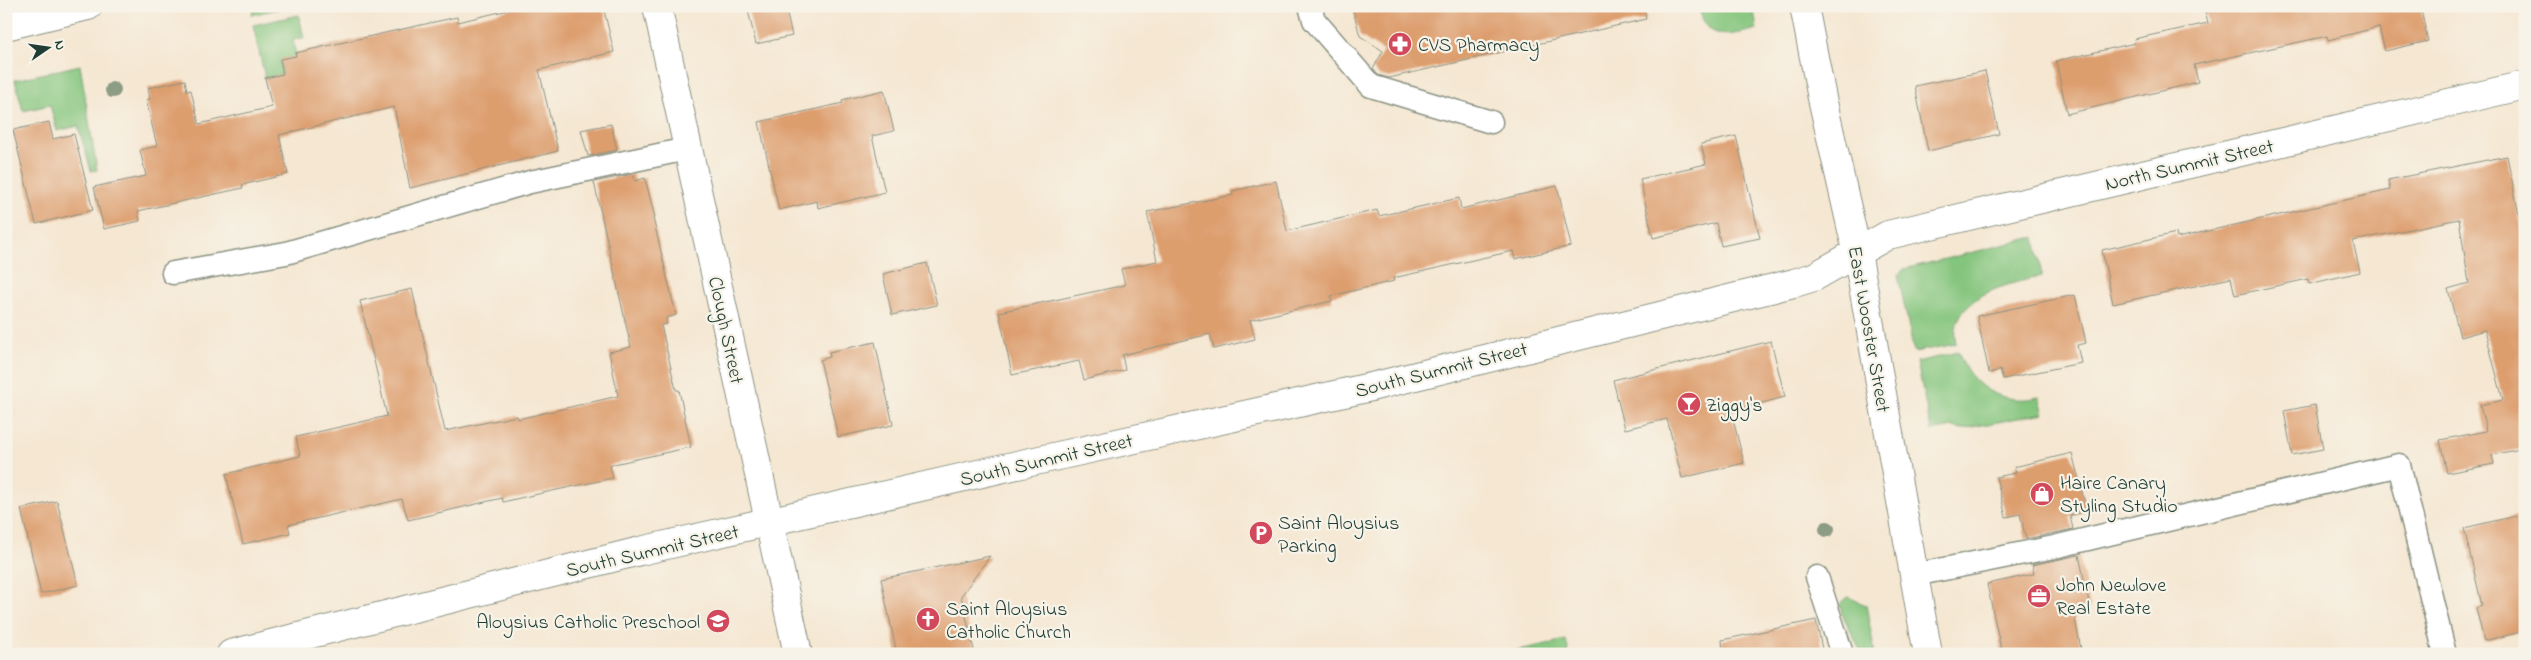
<svg xmlns="http://www.w3.org/2000/svg" width="2531" height="660" viewBox="0 0 2531 660" font-family="'Indie Flower',sans-serif">
	<rect width="100%" height="100%" fill="#f7f3e8"/>
	<filter id="ink" filterUnits="userSpaceOnUse"><feTurbulence type="fractalNoise" baseFrequency=".02" numOctaves="2"/><feDisplacementMap in="SourceGraphic" scale="10" xChannelSelector="R" yChannelSelector="G"/><feConvolveMatrix kernelMatrix="1 2 1 2 8 2 1 2 1" color-interpolation-filters="sRGB"/></filter>
	<filter id="wash" filterUnits="userSpaceOnUse"><feTurbulence type="fractalNoise" baseFrequency=".0096" numOctaves="4" result="noise"/><feDisplacementMap in="SourceGraphic" scale="20" xChannelSelector="R" yChannelSelector="G"/><feGaussianBlur stdDeviation="1.12" result="paint"/><feColorMatrix in="noise" values="0 0 0 0 0 0 0 0 0 0 0 0 0 0 0 0 0 1.4 0 .05"/><feComposite in="paint" operator="in"/></filter>
	<g filter="url(#wash)">
		<rect width="100%" height="100%" fill="#f5e7d2"/>
		<g fill="#84c57d" stroke="#528158">
			<polygon points="254,6 290,6 252,15"/>
			<path d="M 1701,6 L 1753,6 L 1757,29 C 1730,36 1707,43 1699,8 Z"/>
			<polygon points="299,15 304,38 293,40 296,56 280,60 283,74 265,78 253,25"/>
			<polygon points="80,65 97,170 91,171 78,126 57,131 50,105 23,111 15,80"/>
			<path d="M 2035,237 L 2042,276 C 2006,285 1949,295 1956,344 L 1914,352 L 1898,275 L 1904,269 Z"/>
			<path d="M 1958,352 C 1971,388 2003,406 2039,397 L 2044,413 L 1962,429 L 1953,427 L 1931,431 L 1917,362 Z"/>
			<polygon points="1848,597 1866,605 1875,654 1862,654 1842,614 1840,604"/>
			<polygon points="1566,640 1569,654 1499,654"/>
		</g>
		<g id="blocks">
			<g fill="#dd9e6e">
				<polygon points="525,6 603,6 614,52 539,70 558,151 410,188 394,107 279,135 288,174 242,185 243,188 138,211 140,221 104,229 94,187 146,176 140,150 157,146 146,100 150,99 148,88 185,80 187,91 191,90 199,124 272,107 265,78 283,74 280,59 296,56 295,53 457,17 458,22"/>
				<polygon points="747,6 785,6 792,36 756,44"/>
				<polygon points="1352,6 1644,6 1646,19 1389,78 1378,75 1373,69 1383,51 1360,36"/>
				<polygon points="2204,6 2420,6 2428,41 2385,51 2379,27 2328,40 2327,36 2194,65 2198,82 2067,114 2056,61 2135,43 2134,39 2208,23"/>
				<polygon points="1985,71 1999,134 1928,151 1915,86"/>
				<polygon points="884,90 894,131 872,136 885,192 818,208 817,201 779,210 759,122 843,103 842,100"/>
				<polygon points="49,122 53,139 74,134 93,210 36,224 13,130"/>
				<polygon points="611,124 617,150 588,156 581,130"/>
				<polygon points="1736,136 1760,238 1721,246 1716,223 1653,238 1640,179 1706,164 1701,144"/>
				<polygon points="2507,156 2525,245 2525,448 2492,455 2494,464 2447,473 2440,440 2486,431 2480,405 2503,400 2485,330 2460,337 2448,289 2469,283 2459,219 2353,241 2360,272 2309,284 2308,279 2235,295 2231,278 2113,304 2102,250 2176,233 2177,238 2390,190 2388,180"/>
				<polygon points="633,174 635,181 645,178 655,218 653,218 676,315 666,318 667,324 661,325 676,390 679,390 691,447 614,464 610,466 613,478 524,497 503,502 502,498 408,520 402,499 288,525 290,533 243,544 226,474 300,456 296,437 387,416 360,301 412,289 445,431 517,416 518,419 618,396 609,352 631,347 594,182"/>
				<polygon points="1276,181 1287,231 1377,210 1379,216 1459,198 1461,209 1557,186 1571,246 1515,259 1513,251 1393,278 1394,281 1331,296 1332,301 1250,320 1255,339 1214,349 1210,334 1122,355 1125,370 1084,380 1079,361 1012,375 999,312 1125,285 1121,269 1157,261 1147,212 1233,195 1232,191"/>
				<polygon points="927,263 937,305 892,315 883,274"/>
				<polygon points="2075,295 2086,343 2077,345 2081,363 2003,379 2000,370 1989,373 1977,316"/>
				<polygon points="1771,341 1785,397 1731,411 1744,463 1682,478 1667,419 1625,429 1613,380"/>
				<polygon points="875,342 893,425 838,437 820,360 830,357 829,352"/>
				<polygon points="2315,405 2323,449 2292,455 2284,411"/>
				<polygon points="2072,453 2087,511 2070,516 2073,529 2026,539 2020,514 2006,517 1996,477 2016,473 2014,467"/>
				<polygon points="57,501 78,585 41,594 21,509"/>
				<polygon points="2520,515 2525,530 2525,631 2484,641 2476,608 2482,606 2464,528"/>
				<polygon points="2079,555 2090,607 2073,610 2082,654 2002,654 1987,584 2034,574 2032,565"/>
				<polygon points="990,556 961,596 975,654 897,654 881,579"/>
				<polygon points="1816,620 1823,654 1723,654 1722,640"/>
			</g>
		</g>
	</g>
	<g filter="url(#ink)">
		<use href="#blocks" fill-opacity="0" stroke="#8a9283" stroke-width="1"/>
		<g fill="none" stroke-linecap="round" stroke-linejoin="round">
			<g stroke="#8a9283" stroke-width="25">
				<g id="service">
					<polyline points="1310,6 1314,20 1371,86 1491,122"/>
					<polyline points="173,273 286,253 530,182 687,149"/>
					<polyline points="1914,575 2054,547 2399,465 2445,654"/>
					<polyline points="1817,577 1842,654"/>
				</g>
			</g>
			<g stroke="#8a9283" stroke-width="30">
				<g id="minor">
					<polyline points="6,26 88,6"/>
					<polyline points="231,654 640,551 1026,463 1371,387 1794,283 1814,277 1888,235 2525,85"/>
				</g>
			</g>
			<g stroke="#8a9283" stroke-width="30">
				<polyline id="tertiary" points="657,6 798,654"/>
			</g>
			<g stroke="#8a9283" stroke-width="30">
				<polyline id="secondary" points="1804,6 1822,98 1857,252 1928,654"/>
			</g>
			<use href="#service" stroke="#fff" stroke-width="22"/>
			<use href="#minor" stroke="#fff" stroke-width="28"/>
			<use href="#tertiary" stroke="#fff" stroke-width="28"/>
			<use href="#secondary" stroke="#fff" stroke-width="28"/>
		</g>
		<g fill="#8d9c85">
			<circle cx="113" cy="90" r="8"/>
			<circle cx="1827" cy="529" r="8"/>
		</g>
	</g>
	<defs>
		<g id="pharmacy-disc" transform="scale(1.25)"><circle r="9.5" fill="#d1495b" stroke="#f7f3e8"/><path d="M-2-6h4v4h4v4h-4v4h-4v-4h-4v-4h4Z" fill="#fff"/></g>
		<g id="bar-disc" transform="scale(1.25)"><circle r="9.5" fill="#d1495b" stroke="#f7f3e8"/><path d="M-6-5H6L.8 .8V4.5H3.5V6h-7V4.5H-.8V.8Z" fill="#fff"/></g>
		<g id="shop-disc" transform="scale(1.25)"><circle r="9.5" fill="#d1495b" stroke="#f7f3e8"/><path d="M-5-2.5h2.3a2.7 3.5 0 0 1 5.4 0H5L5.5 6h-11ZM-1.5-2.5h3a1.5 2.3 0 0 0-3 0Z" fill="#fff"/></g>
		<g id="parking-disc" transform="scale(1.25)"><circle r="9.5" fill="#d1495b" stroke="#f7f3e8"/><path d="M-3.5-5.5H1a3.5 3.5 0 0 1 0 7H-1V5.5H-3.5ZM-1-3.4V-.6H.8a1.4 1.4 0 0 0 0-2.8Z" fill="#fff"/></g>
		<g id="office-disc" transform="scale(1.25)"><circle r="9.5" fill="#d1495b" stroke="#f7f3e8"/><path d="M-6-3h4V-5.5h4V-3h4V5H-6ZM-1-4.5V-3h2v-1.5ZM-6 0V1H6V0Z" fill="#fff"/></g>
		<g id="church-disc" transform="scale(1.25)"><circle r="9.5" fill="#d1495b" stroke="#f7f3e8"/><path d="M-1.2-6h2.4v3.5h3.3v2.4h-3.3V6h-2.4V-.1h-3.3v-2.4h3.3Z" fill="#fff"/></g>
		<g id="school-disc" transform="scale(1.25)"><circle r="9.5" fill="#d1495b" stroke="#f7f3e8"/><path d="M0-5L7-2L0 1L-7-2ZM-4 1L0 2.5L4 1V4Q0 6-4 4Z" fill="#fff"/></g>
	</defs>
	<g fill-rule="evenodd">
		<use href="#pharmacy-disc" x="1400" y="44"/>
		<use href="#bar-disc" x="1689" y="404"/>
		<use href="#shop-disc" x="2042" y="494"/>
		<use href="#parking-disc" x="1261" y="533"/>
		<use href="#office-disc" x="2039" y="596"/>
		<use href="#church-disc" x="928" y="619"/>
		<use href="#school-disc" x="718" y="621"/>
	</g>
	<g text-anchor="middle" stroke-width="4.5" stroke-linejoin="round" paint-order="stroke">
		<g font-size="20" fill="#1f3d34" stroke="#f7f3e8" text-anchor="start">
			<text x="1418" y="51">CVS Pharmacy</text>
			<text x="1706" y="411">Ziggy's</text>
			<text x="2060" y="489">Haire Canary<tspan x="2060" dy="23">Styling Studio</tspan></text>
			<text x="1278" y="529">Saint Aloysius<tspan x="1278" dy="23">Parking</tspan></text>
			<text x="2056" y="591">John Newlove<tspan x="2056" dy="23">Real Estate</tspan></text>
			<text x="946" y="615">Saint Aloysius<tspan x="946" dy="23">Catholic Church</tspan></text>
			<text x="700" y="628" text-anchor="end">Aloysius Catholic Preschool</text>
		</g>
		<g font-size="20" fill="#1f3d34" stroke="#f7f3e8">
			<text transform="translate(2189 164) rotate(-13)" y="7">North Summit Street</text>
			<text transform="translate(1870 329) rotate(80)" y="7">East Wooster Street</text>
			<text transform="translate(727 330) rotate(78)" y="7">Clough Street</text>
			<text transform="translate(1441 369) rotate(-14)" y="7">South Summit Street</text>
			<text transform="translate(1046 459) rotate(-13)" y="7">South Summit Street</text>
			<text transform="translate(652 550) rotate(-13)" y="7">South Summit Street</text>
		</g>
	</g>
	<rect width="2531" height="660" fill="none" stroke="#f7f3e8" stroke-width="25"/>
	<g transform="translate(48 48) rotate(77)" stroke="#f7f3e8" stroke-width="4" paint-order="stroke">
	<path d="M0-4L9 19L0 12L-9 19Z" fill="#1f3d34"/>
	<text y="-8" font-size="14" font-weight="bold" text-anchor="middle" fill="#1f3d34">N</text>
	</g>
</svg>
